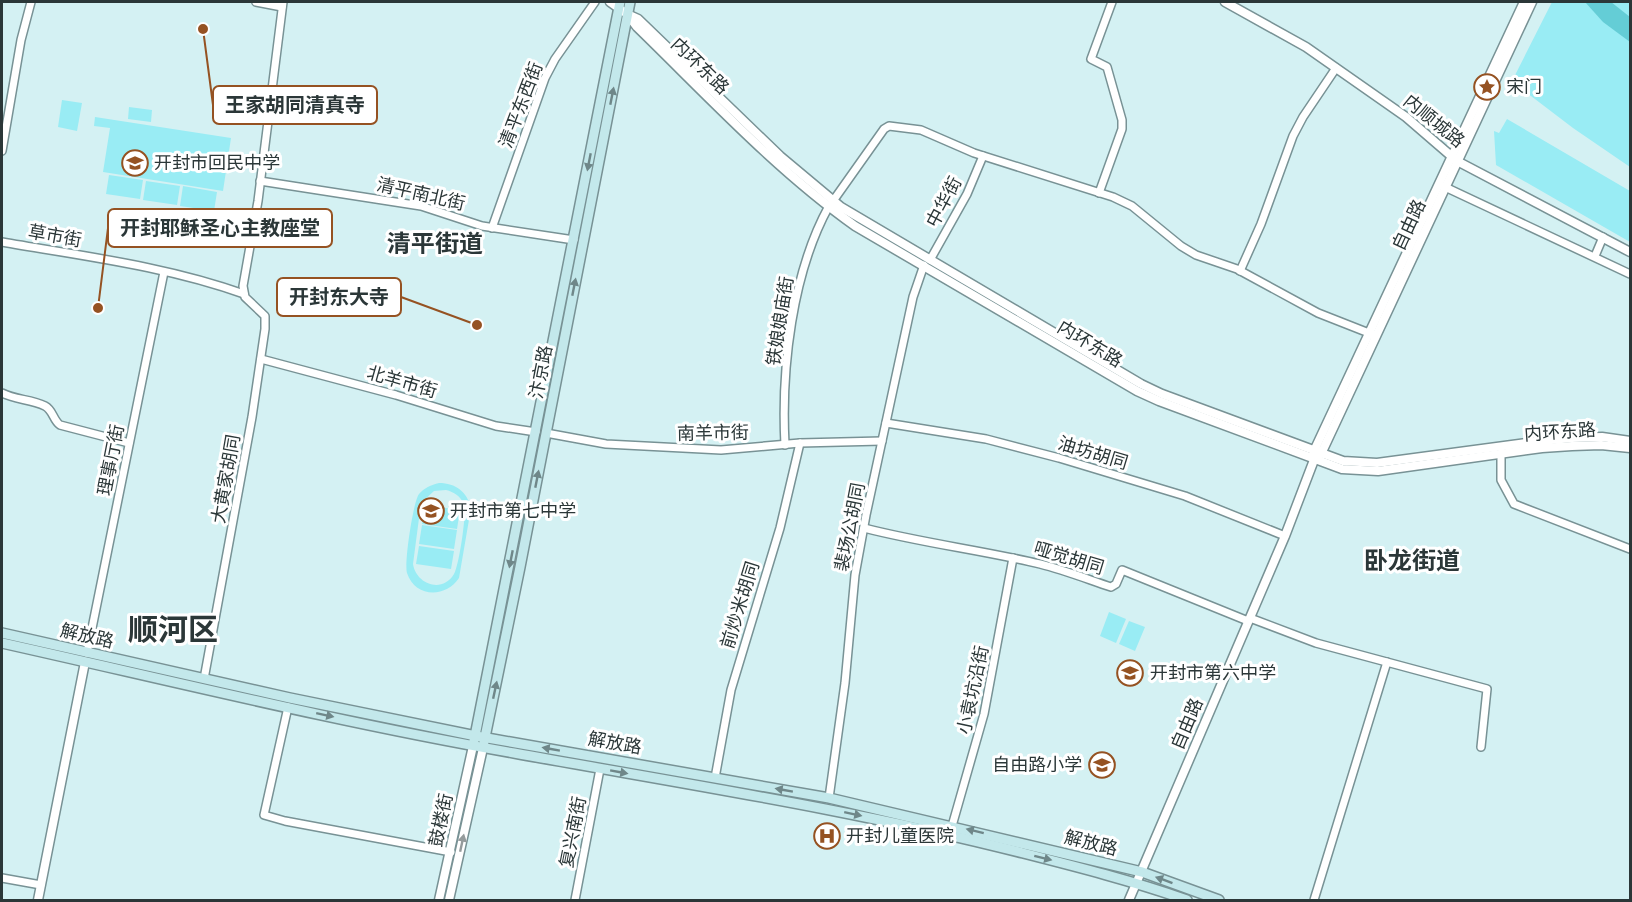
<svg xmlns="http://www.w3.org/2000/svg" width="1632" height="902" viewBox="0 0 1632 902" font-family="'Exo 2','Noto Sans SC',sans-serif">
	<rect width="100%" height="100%" fill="#d4f1f3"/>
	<g fill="#99ecf4" fill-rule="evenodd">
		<polygon points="1552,2 1630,2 1630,167 1573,128 1531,96 1510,85"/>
		<polygon points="62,100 82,103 77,131 58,127"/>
		<polygon points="129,107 152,110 151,122 128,119"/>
		<polygon points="95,117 231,138 223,191 103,172 110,128 94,126"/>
		<polygon points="1507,119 1630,191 1630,242 1496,165 1494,131 1499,133"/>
		<polygon points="109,175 143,180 140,199 106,194"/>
		<polygon points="146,181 180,186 177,205 143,200"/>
		<polygon points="183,186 217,192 214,211 180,206"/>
		<path d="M 439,483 C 456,483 467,492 471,508 L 459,578 C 446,598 415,598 407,573 C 404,564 413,502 419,494 C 424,488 431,485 439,483 ZM 446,490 C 454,492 460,496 464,504 C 467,512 459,566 454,574 C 442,594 416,584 413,564 L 421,503 L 434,491 Z"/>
		<polygon points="425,505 460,510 457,529 422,524"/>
		<polygon points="422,525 457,530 454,549 419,544"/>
		<polygon points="419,546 454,551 451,569 416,564"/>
		<polygon points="1109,612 1126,619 1116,643 1100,636"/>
		<polygon points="1129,621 1145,627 1135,651 1119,644"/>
	</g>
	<polygon fill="#64cdd6" points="1585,2 1611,2 1630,17 1630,42 1603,22"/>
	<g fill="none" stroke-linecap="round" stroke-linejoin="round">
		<g stroke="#789295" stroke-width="10">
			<g id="minor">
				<polyline points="256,2 282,7"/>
				<polyline points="2,151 21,40 31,2"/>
				<polyline points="260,181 421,206 482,226 574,240"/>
				<polyline points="1445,187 1630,274"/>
				<polyline points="1099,193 1122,129 1122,120 1107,67 1091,59 1112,2"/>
				<polyline points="833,201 884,129 889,126 921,130 974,153 1113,197 1132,206 1181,246 1196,255 1237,269 1318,313 1374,335"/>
				<polyline points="492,228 545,78 555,59 595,2"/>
				<path d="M 2,242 C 82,256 166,266 244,294"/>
				<polyline points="1595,256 1603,237"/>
				<polyline points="930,260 967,194 983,156"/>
				<polyline points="1240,271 1261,224 1293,136 1303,117 1336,68"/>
				<polyline points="261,359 396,395 496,426 536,432"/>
				<path d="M 2,393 C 15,400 31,399 45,406 C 53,410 53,420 60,425 L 129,443"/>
				<polyline points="886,423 986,439 1059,458 1185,496 1285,536"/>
				<polyline points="546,433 606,444 721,450 800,443 882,441"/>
				<path d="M 785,445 C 781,369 792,273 829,206"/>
				<polyline points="1501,454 1501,480 1514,504 1630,549"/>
				<path d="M 864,528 C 922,543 981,550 1040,564 C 1064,570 1087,579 1111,587 L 1116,584 L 1122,570 L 1248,621"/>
				<polyline points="1250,618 1316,643 1487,689 1481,747"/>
				<polyline points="87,653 164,272"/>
				<polyline points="204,679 252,417 265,329 265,316 245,297 243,286 258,201 283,2"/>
				<polyline points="288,707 264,815 285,821 451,852"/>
				<polyline points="715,778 731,690 780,528 800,443"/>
				<polyline points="829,798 845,683 855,575 866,515 913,297 924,265"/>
				<polyline points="952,826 984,714 1013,558"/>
				<polyline points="2,878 41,885"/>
				<polyline points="575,900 600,769"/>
				<polyline points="1314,900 1387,662"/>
			</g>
		</g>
		<g stroke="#789295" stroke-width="11">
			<g id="tertiary">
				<polyline points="610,2 627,14 638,19 780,156 841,207 1141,384 1162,394 1343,461 1377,463 1541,441 1572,438 1602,437 1630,441"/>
				<polyline points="1225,2 1306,47 1406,117 1457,161 1630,252"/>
				<path d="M 628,15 L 637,27 C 707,95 775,169 855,226 L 1137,391 L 1159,401 L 1342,469 L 1378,471 L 1542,448 L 1572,446 L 1601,445 L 1630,448"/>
				<polyline points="1314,455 1314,451 1524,2"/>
				<polyline points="38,900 85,662"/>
				<polyline points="439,900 473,746"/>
				<polyline points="449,900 483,748"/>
				<polyline points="1129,900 1285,536 1314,460 1321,454 1532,2"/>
			</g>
		</g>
		<g stroke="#789295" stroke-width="12">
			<g id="secondary">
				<polyline points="2,633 290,698 476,736 829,798 1142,872 1219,900"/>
				<path d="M 2,643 C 172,681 342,723 514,753 C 685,784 855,810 1023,853 C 1078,867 1133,881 1187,900"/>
				<polyline points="474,741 620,2"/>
				<polyline points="484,742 520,567 630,2"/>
			</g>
		</g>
		<use href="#minor" stroke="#fff" stroke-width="7"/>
		<use href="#tertiary" stroke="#fff" stroke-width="8"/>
		<use href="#secondary" stroke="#c3e8eb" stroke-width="9"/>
	</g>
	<defs><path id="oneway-solid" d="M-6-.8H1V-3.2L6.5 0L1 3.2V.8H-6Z" transform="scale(1.5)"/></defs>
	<g fill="#6f8789">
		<use href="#oneway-solid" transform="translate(612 96) rotate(-79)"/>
		<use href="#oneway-solid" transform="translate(589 162) rotate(101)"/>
		<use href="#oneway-solid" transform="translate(574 287) rotate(-79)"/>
		<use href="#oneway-solid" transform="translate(537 479) rotate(-79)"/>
		<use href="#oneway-solid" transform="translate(511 559) rotate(101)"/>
		<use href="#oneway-solid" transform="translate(495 690) rotate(-78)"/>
		<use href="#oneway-solid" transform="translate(325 715) rotate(12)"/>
		<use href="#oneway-solid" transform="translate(551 749) rotate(-170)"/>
		<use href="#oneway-solid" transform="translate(619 772) rotate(10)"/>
		<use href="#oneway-solid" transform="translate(784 790) rotate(-170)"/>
		<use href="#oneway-solid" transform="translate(853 814) rotate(12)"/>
		<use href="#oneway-solid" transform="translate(975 831) rotate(-166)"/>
		<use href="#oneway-solid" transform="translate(1043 858) rotate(14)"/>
		<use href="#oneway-solid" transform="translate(1164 880) rotate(-160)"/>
	</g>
	<use fill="#959b9c" href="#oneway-solid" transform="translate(462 843) rotate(-78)"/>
	<defs>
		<g id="sight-ring" transform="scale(1.35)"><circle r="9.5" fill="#fff" stroke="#955222" stroke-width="1.5"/><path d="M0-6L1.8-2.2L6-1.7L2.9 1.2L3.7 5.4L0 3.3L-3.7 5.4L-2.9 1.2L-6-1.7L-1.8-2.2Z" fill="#955222"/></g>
		<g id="school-ring" transform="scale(1.35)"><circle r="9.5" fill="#fff" stroke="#955222" stroke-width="1.5"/><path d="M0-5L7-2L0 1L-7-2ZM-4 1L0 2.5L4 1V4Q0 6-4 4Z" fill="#955222"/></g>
		<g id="hospital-ring" transform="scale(1.35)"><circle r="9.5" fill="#fff" stroke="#955222" stroke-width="1.5"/><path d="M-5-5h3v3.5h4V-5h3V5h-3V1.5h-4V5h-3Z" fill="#955222"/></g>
	</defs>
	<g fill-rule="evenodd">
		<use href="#sight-ring" x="1487" y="87"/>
		<use href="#school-ring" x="135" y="163"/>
		<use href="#school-ring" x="431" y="511"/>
		<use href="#school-ring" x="1130" y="673"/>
		<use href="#school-ring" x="1102" y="765"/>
		<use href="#hospital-ring" x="827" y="836"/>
	</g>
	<g text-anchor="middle" stroke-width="6" stroke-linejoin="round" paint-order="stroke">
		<g font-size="18" fill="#2b3738" stroke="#fff">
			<text transform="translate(700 66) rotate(44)" y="6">内环东路</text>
			<text transform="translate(521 105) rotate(-69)" y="6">清平东西街</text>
			<text transform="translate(1434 121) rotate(39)" y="6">内顺城路</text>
			<text transform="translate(421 194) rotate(13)" y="6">清平南北街</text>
			<text transform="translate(944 202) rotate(-62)" y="6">中华街</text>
			<text transform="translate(1409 225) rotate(-65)" y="6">自由路</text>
			<text transform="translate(55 236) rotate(10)" y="6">草市街</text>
			<text transform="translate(780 321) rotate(-81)" y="6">铁娘娘庙街</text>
			<text transform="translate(1090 344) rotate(31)" y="6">内环东路</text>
			<text transform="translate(541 372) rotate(-79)" y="6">汴京路</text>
			<text transform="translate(402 382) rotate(16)" y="6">北羊市街</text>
			<text transform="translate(1560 432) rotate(-4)" y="6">内环东路</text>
			<text transform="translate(713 433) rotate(-1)" y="6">南羊市街</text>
			<text transform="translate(1093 453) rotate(17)" y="6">油坊胡同</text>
			<text transform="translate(111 460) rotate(-79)" y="6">理事厅街</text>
			<text transform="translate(226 479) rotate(-80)" y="6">大黄家胡同</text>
			<text transform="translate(850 527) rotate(-79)" y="6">裴场公胡同</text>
			<text transform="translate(1069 558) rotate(17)" y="6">哑觉胡同</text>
			<text transform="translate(740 605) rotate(-73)" y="6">前炒米胡同</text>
			<text transform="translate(87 636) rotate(13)" y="6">解放路</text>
			<text transform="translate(973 690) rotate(-78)" y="6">小袁坑沿街</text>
			<text transform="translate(1187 724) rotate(-67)" y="6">自由路</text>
			<text transform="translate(615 743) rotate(10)" y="6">解放路</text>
			<text transform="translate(441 820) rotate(-78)" y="6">鼓楼街</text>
			<text transform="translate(573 832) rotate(-79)" y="6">复兴南街</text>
			<text transform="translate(1091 843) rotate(14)" y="6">解放路</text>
		</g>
		<g font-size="18" fill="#2b3738" stroke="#fff" text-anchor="start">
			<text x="1506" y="93">宋门</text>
			<text x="154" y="169">开封市回民中学</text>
			<text x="450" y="517">开封市第七中学</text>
			<text x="1150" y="679">开封市第六中学</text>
			<text x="1082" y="771" text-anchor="end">自由路小学</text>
			<text x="846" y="842">开封儿童医院</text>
		</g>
		<g font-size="24" font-weight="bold" fill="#2b3738" stroke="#fff">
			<text x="435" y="252">清平街道</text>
			<text x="1412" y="569">卧龙街道</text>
		</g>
		<g font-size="30" font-weight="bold" fill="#2b3738" stroke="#fff">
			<text x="173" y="640">顺河区</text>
		</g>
	</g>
	<path fill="none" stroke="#955222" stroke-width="2" d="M203 29L213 105M98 308L108 228M477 325L401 297"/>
	<g fill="#955222" stroke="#fff" stroke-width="2">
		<circle cx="203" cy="29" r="6"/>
		<circle cx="98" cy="308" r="6"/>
		<circle cx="477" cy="325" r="6"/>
	</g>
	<g fill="#fff" stroke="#955222" stroke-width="2">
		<rect x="213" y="86" width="164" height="38" rx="6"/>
		<rect x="108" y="209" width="224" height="38" rx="6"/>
		<rect x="277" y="278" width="124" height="38" rx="6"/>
	</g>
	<g font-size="20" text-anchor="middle" font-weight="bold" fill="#2b3738">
		<text x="295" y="112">王家胡同清真寺</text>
		<text x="220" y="235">开封耶稣圣心主教座堂</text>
		<text x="339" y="304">开封东大寺</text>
	</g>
	<rect width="1632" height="902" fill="none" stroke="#2b3738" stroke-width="6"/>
</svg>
